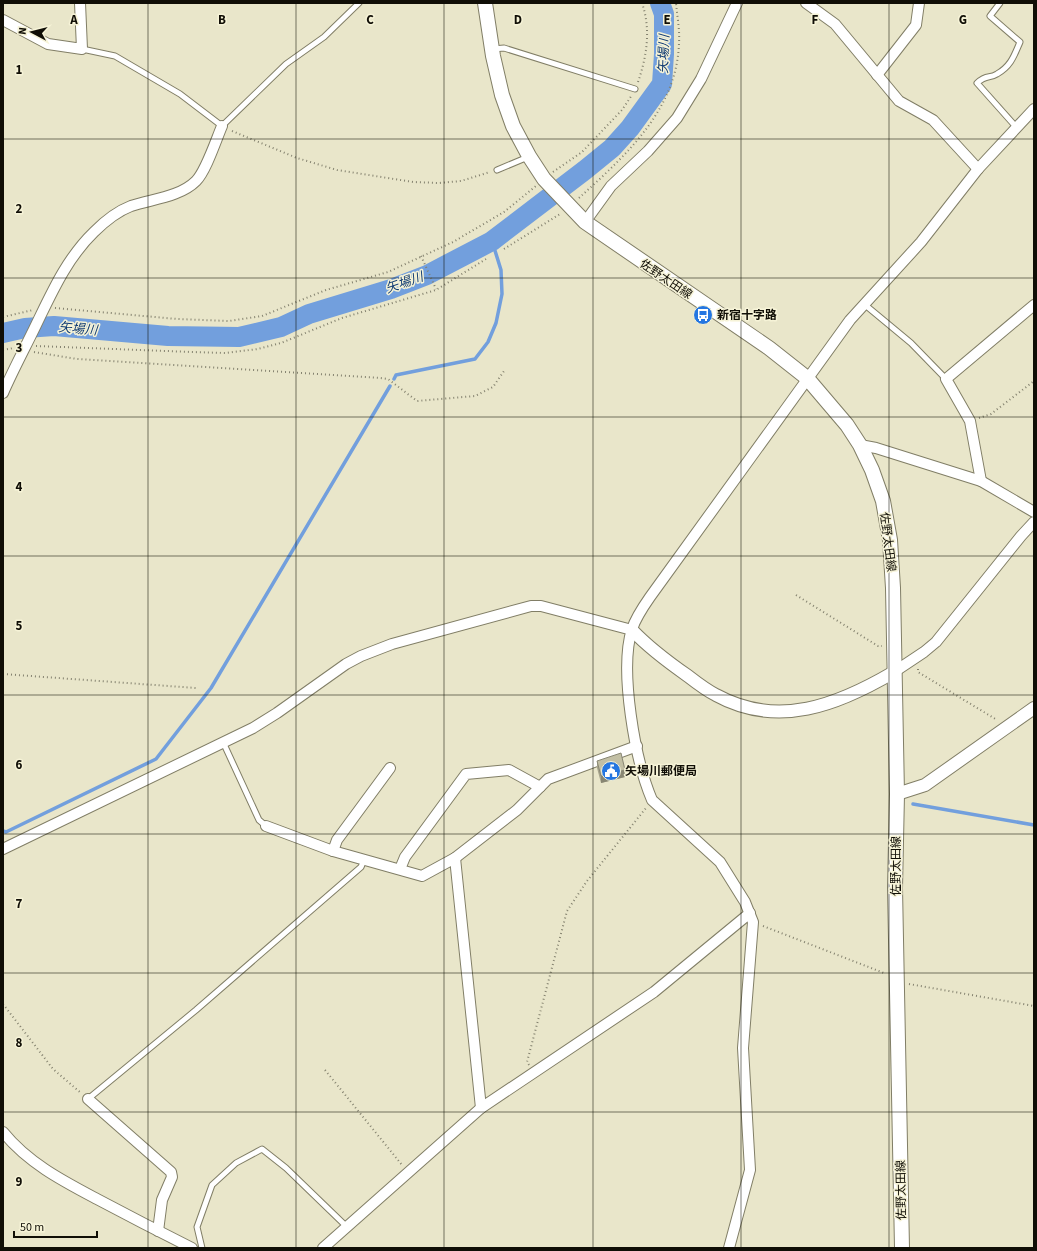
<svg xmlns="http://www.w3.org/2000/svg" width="1037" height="1251" viewBox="0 0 1037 1251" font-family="'Source Sans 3','Noto Sans JP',sans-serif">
	<rect width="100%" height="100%" fill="#e9e6ca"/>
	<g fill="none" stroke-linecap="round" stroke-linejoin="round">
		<g stroke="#729fdd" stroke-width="3.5">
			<polyline points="394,379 396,375 475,359 488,342 496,323 502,294 501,270 492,241"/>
			<polyline points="913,804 1034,825"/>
			<polyline points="3,831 6,832 156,759 211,688 390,386"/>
		</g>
		<polyline stroke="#729fdd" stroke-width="20" points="3,333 25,328 54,326 168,336 239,337 281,327 309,314 391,289 427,275 492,241 585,170 612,148 630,128 662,84 664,54 664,14 660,3"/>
		<g stroke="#817e66" stroke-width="7">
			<g id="service">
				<path d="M 1000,3 L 990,16 L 1020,42 C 1014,56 1011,66 997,74 C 989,79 987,74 977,83 L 1017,128"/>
				<polyline points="82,49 115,56 180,94 222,126 286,64 324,37 359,3"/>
				<polyline points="493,49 504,48 635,89"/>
				<polyline points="497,170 528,157"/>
				<polyline points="864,304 911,343 946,379"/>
				<polyline points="223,742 259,820 266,826"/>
				<polyline points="88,1099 196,1010 361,867 364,860"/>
				<polyline points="202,1248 197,1227 212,1185 236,1163 262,1149 286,1168 346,1226"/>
			</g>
		</g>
		<g stroke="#817e66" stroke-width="12">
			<g id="minor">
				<polyline points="806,3 835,24 899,101 933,120 978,169"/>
				<polyline points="3,20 48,44 82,49 80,3"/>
				<polyline points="877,75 916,25 919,3"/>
				<polyline points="585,222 611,186 648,151 677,118 701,79 737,3"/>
				<path d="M 3,393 C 13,370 25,348 36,325 C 52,292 67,258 94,232 C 104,222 118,211 131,206 C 152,199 180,197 196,181 C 206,171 216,140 222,126"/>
				<polyline points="860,445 876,448 981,481 1034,512"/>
				<polyline points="981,481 970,421 946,379 1034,305"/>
				<polyline points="894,672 924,652 936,642 1021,536 1034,522"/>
				<polyline points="266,826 333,851 422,876 455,858 517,810 548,779 637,746"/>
				<polyline points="3,849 253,728 277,713 346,664 361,656 392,644 531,606 541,606 632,630"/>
				<polyline points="333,851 337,840 390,768"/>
				<polyline points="455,858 481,1108"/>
				<polyline points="400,869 405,857 466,774 509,770 540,787"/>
				<polyline points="88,1099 171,1172 172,1177 162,1200 158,1231"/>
				<path d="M 3,1132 C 28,1163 63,1181 97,1199 C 129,1216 160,1232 192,1248"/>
				<polyline points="323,1248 481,1108 654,992 750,913"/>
				<path d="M 729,1248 L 750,1170 L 743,1048 L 753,922 L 745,902 L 720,862 L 652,800 C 635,760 619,670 632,629 C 636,617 643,607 650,597 L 850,320 L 921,242 L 978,169 L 1034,109"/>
			</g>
		</g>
		<g stroke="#817e66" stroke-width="14">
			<g id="tertiary">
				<path d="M 632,630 C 649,648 668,662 688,676 C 697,683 706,690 716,695 C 778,729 838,705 894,672"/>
				<polyline points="897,794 925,785 1034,708"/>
			</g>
		</g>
		<g stroke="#817e66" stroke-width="16">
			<polyline id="secondary" points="485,3 493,56 502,95 513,126 529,156 544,179 585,222 769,348 807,378 847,425 860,445 872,470 883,501 890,540 893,588 897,794 895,888 902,1248"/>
		</g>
		<g stroke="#84826f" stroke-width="2" stroke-dasharray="1 3" stroke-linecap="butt">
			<path d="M 638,82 C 647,56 651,29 642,3"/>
			<polyline points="232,131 297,158 337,170 413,182 439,183 461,181 490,172"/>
			<polyline points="553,172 582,152 622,110 632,95"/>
			<path d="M 579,198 C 625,156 677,110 679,43 C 680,30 677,16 676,3"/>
			<polyline points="504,249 560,214"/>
			<polyline points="421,256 436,289"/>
			<polyline points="55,308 177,319 229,321 262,316 326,290 388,272 453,242 504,212 536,186"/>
			<polyline points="3,317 33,310"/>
			<polyline points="36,346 192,352 225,353 258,349 281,343 342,318 436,290 486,259"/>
			<polyline points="3,350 14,348"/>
			<polyline points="34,352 77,359 380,378 388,379 417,401 475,396 493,387 504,371"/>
			<polyline points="979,418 991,414 1034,381"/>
			<polyline points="796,595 878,646 882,646"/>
			<polyline points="918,669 918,672 997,720"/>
			<polyline points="3,674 196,688"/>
			<polyline points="763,926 884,973"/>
			<polyline points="909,984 1034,1006"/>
			<polyline points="3,1004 53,1069 81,1093"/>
			<polyline points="529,1065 527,1062 567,911 587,881 646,808"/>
			<polyline points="325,1070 402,1165"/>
		</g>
		<use href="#service" stroke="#fff" stroke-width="5"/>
		<use href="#minor" stroke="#fff" stroke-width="10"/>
		<use href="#tertiary" stroke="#fff" stroke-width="12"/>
		<use href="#secondary" stroke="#fff" stroke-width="14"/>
	</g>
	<polygon fill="#a7a48d" points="597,761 625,777 601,783 597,768"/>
	<polygon fill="#888673" points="625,770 625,777 601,783 601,776"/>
	<polygon fill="#c2bfa4" stroke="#888673" points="621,753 625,770 601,776 597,761"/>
	<path fill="none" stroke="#100e06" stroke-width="1" stroke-opacity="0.55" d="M 148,3 L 148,1248M 296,3 L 296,1248M 444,3 L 444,1248M 593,3 L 593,1248M 741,3 L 741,1248M 889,3 L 889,1248M 3,139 L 1034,139M 3,278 L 1034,278M 3,417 L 1034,417M 3,556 L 1034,556M 3,695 L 1034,695M 3,834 L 1034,834M 3,973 L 1034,973M 3,1112 L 1034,1112"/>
	<defs>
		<g id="bus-disc" transform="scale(1)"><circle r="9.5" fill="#2476e1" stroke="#f6f3d7"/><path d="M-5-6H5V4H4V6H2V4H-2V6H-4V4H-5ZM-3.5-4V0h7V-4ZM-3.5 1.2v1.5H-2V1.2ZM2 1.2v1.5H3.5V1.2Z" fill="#fff"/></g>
		<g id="civic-disc" transform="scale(1)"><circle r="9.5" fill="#2476e1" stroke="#f6f3d7"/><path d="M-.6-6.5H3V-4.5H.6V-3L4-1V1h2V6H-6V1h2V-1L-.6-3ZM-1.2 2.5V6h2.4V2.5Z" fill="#fff"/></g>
	</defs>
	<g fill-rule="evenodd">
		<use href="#bus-disc" x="703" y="315"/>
		<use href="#civic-disc" x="611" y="771"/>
	</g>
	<g text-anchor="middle" stroke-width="3" stroke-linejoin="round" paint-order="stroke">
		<g font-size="12" fill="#100e06" stroke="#f6f3d7">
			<text transform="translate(666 279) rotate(34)" y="4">佐野太田線</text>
			<text transform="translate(888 542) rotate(83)" y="4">佐野太田線</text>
			<text transform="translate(896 866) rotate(-90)" y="4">佐野太田線</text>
			<text transform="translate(901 1190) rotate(-91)" y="4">佐野太田線</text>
		</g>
		<g font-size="12" font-weight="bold" fill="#100e06" stroke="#f6f3d7" text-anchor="start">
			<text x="717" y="319">新宿十字路</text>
			<text x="625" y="775">矢場川郵便局</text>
		</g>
		<g font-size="13" font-style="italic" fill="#103b73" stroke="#f6f3d7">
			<text transform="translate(663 54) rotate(-88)" y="5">矢場川</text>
			<text transform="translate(404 282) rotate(-19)" y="5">矢場川</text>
			<text transform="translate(78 328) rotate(5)" y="5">矢場川</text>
		</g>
	</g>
	<g font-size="13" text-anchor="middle" font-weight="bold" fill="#100e06" stroke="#f6f3d7" stroke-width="3" stroke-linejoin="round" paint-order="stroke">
		<text x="74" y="24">A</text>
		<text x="222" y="24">B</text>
		<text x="370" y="24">C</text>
		<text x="518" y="24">D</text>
		<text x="667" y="24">E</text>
		<text x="815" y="24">F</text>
		<text x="963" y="24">G</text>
		<text x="19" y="74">1</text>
		<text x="19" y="213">2</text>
		<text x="19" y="352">3</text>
		<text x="19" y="491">4</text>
		<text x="19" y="630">5</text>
		<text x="19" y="769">6</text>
		<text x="19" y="908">7</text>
		<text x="19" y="1047">8</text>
		<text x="19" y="1186">9</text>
	</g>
	<rect width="1037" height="1251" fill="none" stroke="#100e06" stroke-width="8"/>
	<g transform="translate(32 32) rotate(277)" stroke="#f6f3d7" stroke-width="3" paint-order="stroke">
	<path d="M0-3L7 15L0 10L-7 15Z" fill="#100e06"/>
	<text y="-6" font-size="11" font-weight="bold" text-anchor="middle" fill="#100e06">N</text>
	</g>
	<path d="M14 1231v6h83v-6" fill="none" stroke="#100e06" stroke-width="2"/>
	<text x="20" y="1231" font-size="12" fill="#100e06" stroke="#f6f3d7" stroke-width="3" paint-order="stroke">50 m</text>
</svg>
